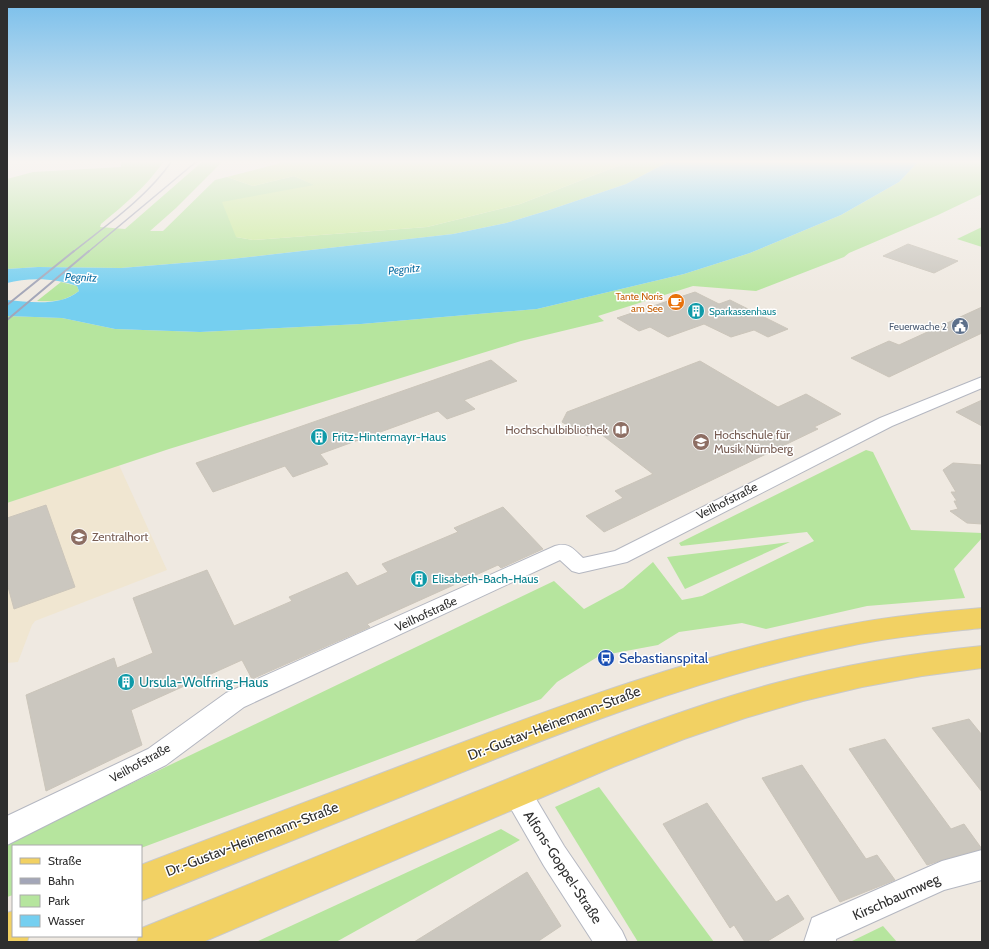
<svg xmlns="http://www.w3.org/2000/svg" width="989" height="949" viewBox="0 0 989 949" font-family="Cabin,sans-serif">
	<rect width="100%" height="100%" fill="#efe9e1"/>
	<polygon fill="#f0e6d1" points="119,465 167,570 35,621 32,625 18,662 7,663 7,503"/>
	<g fill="#b6e59e">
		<path d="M 121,161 L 164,161 C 147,186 124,205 101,224 L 100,227 L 125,229 L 203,161 L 223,161 L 176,208 L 150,231 L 163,231 L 215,180 L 227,177 L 253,186 L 294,176 L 315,185 L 236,237 L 253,240 L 427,227 L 520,204 L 631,161 L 670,161 L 626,184 L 549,210 L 506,223 L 453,234 L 231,259 L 121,268 L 38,267 L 7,269 L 7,179 L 33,172 L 121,167 Z"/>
		<polygon points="919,161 982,161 982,194 938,215 849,253 844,257 756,291 693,286 598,316 604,321 521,341 169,449 7,503 7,316 62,318 115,329 200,332 361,324 537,309 684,274 750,253 841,215 899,182"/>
		<polygon points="982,227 982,247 957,239"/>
		<path d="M 61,282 L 77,286 L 79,291 C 66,301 54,302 37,301 Z"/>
		<polygon points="866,450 873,452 911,530 982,533 982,538 954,569 965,598 867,606 766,629 742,623 679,632 658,645 599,656 557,682 541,699 141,848 141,846 13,846 13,895 7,897 7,843 554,581 584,609 623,588 653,562 682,600 702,596 814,541 807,532 681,546 679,543"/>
		<polygon points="790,542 685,589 667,557"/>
		<polygon points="599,787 714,942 638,942 555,807"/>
		<polygon points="501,829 520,840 336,942 256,942"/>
		<polygon points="883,926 897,942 850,942"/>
	</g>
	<polygon fill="#c9ec9a" points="288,161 631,161 520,204 427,227 253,240 236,237 222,202 314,185 294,176 253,186 227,177"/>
	<path fill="#75cff0" d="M 670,161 L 919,161 L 899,182 L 841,215 L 750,253 L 684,274 L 537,309 L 361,324 L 200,332 L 115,329 L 62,318 L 7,316 L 7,300 C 30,302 60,307 79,291 L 77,286 C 57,278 28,277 7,283 L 7,269 L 38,267 L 121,268 L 231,259 L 453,234 L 506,223 L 549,210 L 626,184 Z"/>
	<g fill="#cbc7bf" stroke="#cbc5ba">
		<polygon points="908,244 958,261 934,273 883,256"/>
		<polygon points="695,292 719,304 730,300 788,329 768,337 754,330 731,337 704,324 668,337 650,327 639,331 617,318"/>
		<polygon points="982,307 982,333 889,377 851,358 889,341 899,345"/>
		<polygon points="491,360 517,381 464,400 475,409 447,419 438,411 320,454 328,464 293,477 285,466 213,492 196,463"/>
		<polygon points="700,361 778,407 806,394 841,414 814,427 818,429 604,532 586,516 623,498 615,491 653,474 597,431 587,436 576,427 570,427 562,422 567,412"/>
		<polygon points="982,400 982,426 956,412"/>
		<polygon points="953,463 982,465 982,524 967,523 950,511 958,509 954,501 957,501 951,492 956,492 943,470"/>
		<polygon points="46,505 75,587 14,609 7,583 7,518"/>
		<polygon points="503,507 543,549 501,568 498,565 367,624 370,627 252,679 242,660 131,710 142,745 46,791 26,695 114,658 117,668 153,653 133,598 207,570 234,626 292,601 289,597 347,572 357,586 388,572 382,564 458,532 454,528"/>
		<polygon points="969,719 982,735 982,792 932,728"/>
		<polygon points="885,739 951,829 964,824 982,849 942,860 927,865 849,749"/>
		<polygon points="802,765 866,859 877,855 895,880 840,902 762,778"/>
		<polygon points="707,803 776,902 788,895 804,919 766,942 745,942 734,925 730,928 663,824"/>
		<polygon points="527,872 561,926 537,942 414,942"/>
	</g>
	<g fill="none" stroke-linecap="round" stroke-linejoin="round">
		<g stroke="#b4b7c1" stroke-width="2">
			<g id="minor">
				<path d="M 982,377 L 982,388 L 892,426 L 627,562 L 579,573 L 572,571 L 560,560 L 244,707 L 166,765 L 7,845 L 7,816 L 148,749 L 226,693 L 555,546 C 569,542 573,549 583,558 L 615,551 L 880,418 Z"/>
				<polygon points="516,778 526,782 564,846 622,931 627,942 593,942 544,866 506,800 503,791 506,782"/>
				<polygon points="982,850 982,880 944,890 836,939 836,942 804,942 812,918 942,861"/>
			</g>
		</g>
		<g stroke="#c9c9c9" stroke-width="2">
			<g id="primary">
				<path d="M 982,608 L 982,628 C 936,633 890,637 845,647 C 699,677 561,732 423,788 C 329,826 235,863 141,901 L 141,865 C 233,829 326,795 419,759 C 558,706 699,653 846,625 C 891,616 936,612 982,608 Z"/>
				<path d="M 982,646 L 982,668 L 922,676 L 862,687 L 803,701 L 745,718 L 684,739 L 613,767 L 203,942 L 137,942 L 139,936 L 141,936 L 142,928 C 253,883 363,837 473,793 C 572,753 672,711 776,683 C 843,665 912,653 982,646 Z"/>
				<polygon points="13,911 13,936 29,936 27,942 7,942 7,913"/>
			</g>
		</g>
		<use href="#minor" fill="#fff" fill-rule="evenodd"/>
		<use href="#primary" fill="#f2d163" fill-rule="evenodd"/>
		<g stroke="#a3a6b8" stroke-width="1.5">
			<path d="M 73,252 C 108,224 146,198 172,161"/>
			<polyline points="88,252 197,161"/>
		</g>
		<g stroke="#a3a6b8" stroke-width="2">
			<polyline points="7,305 74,251"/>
			<polyline points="7,320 89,251"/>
		</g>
	</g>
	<linearGradient id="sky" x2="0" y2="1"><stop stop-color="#7abfeb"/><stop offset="0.55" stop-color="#f8f5f2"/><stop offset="1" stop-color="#f8f5f2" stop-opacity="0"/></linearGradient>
	<rect width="989" height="294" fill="url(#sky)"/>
	<defs>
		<g id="cafe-disc" transform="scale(0.9)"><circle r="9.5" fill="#e8710a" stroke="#fff"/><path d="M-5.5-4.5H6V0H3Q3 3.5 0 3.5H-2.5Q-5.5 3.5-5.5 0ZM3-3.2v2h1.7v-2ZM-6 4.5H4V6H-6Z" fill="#fff"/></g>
		<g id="building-disc" transform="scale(0.9)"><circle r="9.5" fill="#0f9aa8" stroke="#fff"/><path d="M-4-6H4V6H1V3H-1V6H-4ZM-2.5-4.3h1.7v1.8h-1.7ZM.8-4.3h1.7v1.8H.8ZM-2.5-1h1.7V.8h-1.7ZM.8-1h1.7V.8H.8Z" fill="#fff"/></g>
		<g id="civic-disc" transform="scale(0.9)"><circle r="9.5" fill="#5c6f8a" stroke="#fff"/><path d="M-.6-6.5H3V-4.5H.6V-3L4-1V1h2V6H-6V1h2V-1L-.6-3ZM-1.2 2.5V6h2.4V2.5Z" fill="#fff"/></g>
		<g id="library-disc" transform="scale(0.9)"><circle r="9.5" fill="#8d6e63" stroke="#fff"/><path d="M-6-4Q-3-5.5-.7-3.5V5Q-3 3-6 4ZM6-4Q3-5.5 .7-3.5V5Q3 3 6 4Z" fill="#fff"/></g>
		<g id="university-disc" transform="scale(0.9)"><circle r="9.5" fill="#8d6e63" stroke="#fff"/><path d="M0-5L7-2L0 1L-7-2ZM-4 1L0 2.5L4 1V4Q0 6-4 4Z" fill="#fff"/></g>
		<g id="school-disc" transform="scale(0.9)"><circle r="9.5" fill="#8d6e63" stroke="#fff"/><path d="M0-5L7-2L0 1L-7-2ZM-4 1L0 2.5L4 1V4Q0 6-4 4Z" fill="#fff"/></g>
		<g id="bus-disc" transform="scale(0.9)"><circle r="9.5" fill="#1a4fb4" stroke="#fff"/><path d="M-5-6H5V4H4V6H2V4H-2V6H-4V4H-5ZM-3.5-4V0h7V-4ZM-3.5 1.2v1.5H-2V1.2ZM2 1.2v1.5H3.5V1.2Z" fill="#fff"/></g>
	</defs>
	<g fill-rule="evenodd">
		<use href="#cafe-disc" x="676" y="302"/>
		<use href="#building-disc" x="696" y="311"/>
		<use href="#civic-disc" x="960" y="326"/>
		<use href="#library-disc" x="621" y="430"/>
		<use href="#building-disc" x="319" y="437"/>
		<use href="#university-disc" x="701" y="442"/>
		<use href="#school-disc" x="79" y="537"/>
		<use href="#building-disc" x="419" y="579"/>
		<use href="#bus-disc" x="606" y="658"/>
		<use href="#building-disc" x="126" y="682"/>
	</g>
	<g text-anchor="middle" stroke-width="3" stroke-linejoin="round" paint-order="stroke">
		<g font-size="10" fill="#c56008" stroke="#fff" text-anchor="end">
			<text x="663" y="300">Tante Noris<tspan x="663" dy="12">am See</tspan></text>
		</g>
		<g font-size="10" fill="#0d838f" stroke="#fff" text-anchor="start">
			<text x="709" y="315">Sparkassenhaus</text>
		</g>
		<g font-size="10" fill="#4e5e75" stroke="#fff" text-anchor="end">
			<text x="947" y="330">Feuerwache 2</text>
		</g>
		<g font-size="11" font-style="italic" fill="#0d6fa3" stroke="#fff">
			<text transform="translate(404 269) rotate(-6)" y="4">Pegnitz</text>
			<text transform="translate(81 277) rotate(2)" y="4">Pegnitz</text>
		</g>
		<g font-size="12" fill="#785e54" stroke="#fff" text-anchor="start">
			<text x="608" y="434" text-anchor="end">Hochschulbibliothek</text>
			<text x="714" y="439">Hochschule für<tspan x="714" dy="14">Musik Nürnberg</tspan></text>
			<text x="92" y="541">Zentralhort</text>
		</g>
		<g font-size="12" fill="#0d838f" stroke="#fff" text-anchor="start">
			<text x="332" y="441">Fritz-Hintermayr-Haus</text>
			<text x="432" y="583">Elisabeth-Bach-Haus</text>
		</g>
		<g font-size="12" fill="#2e2e2e" stroke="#fff">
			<text transform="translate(727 501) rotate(-27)" y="4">Veilhofstraße</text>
			<text transform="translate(426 614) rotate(-25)" y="4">Veilhofstraße</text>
			<text transform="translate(140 763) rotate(-29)" y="4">Veilhofstraße</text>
		</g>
		<g font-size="14" fill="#164399" stroke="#fff" text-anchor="start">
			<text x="619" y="663">Sebastianspital</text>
		</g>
		<g font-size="14" fill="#0d838f" stroke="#fff" text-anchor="start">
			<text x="139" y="687">Ursula-Wolfring-Haus</text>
		</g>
		<g font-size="14" fill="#2e2e2e" stroke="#fff">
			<text transform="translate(554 723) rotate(-21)" y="5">Dr.-Gustav-Heinemann-Straße</text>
			<text transform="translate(252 839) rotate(-21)" y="5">Dr.-Gustav-Heinemann-Straße</text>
			<text transform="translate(563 867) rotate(57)" y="5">Alfons-Goppel-Straße</text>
			<text transform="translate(896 897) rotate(-24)" y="5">Kirschbaumweg</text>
		</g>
	</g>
	<rect width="989" height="949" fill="none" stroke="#2e2e2e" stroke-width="16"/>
	<rect x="12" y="845" width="130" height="92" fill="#ffffff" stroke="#ababab"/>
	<rect x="20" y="858" width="20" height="6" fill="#f2d163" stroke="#ababab"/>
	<text x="48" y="865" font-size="12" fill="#2e2e2e">Straße</text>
	<rect x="20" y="878" width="20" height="6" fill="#a3a6b8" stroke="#ababab"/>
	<text x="48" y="885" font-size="12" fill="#2e2e2e">Bahn</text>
	<rect x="20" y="895" width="20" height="12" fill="#b6e59e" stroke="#ababab"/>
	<text x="48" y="905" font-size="12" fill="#2e2e2e">Park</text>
	<rect x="20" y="915" width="20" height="12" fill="#75cff0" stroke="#ababab"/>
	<text x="48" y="925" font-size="12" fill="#2e2e2e">Wasser</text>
</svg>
